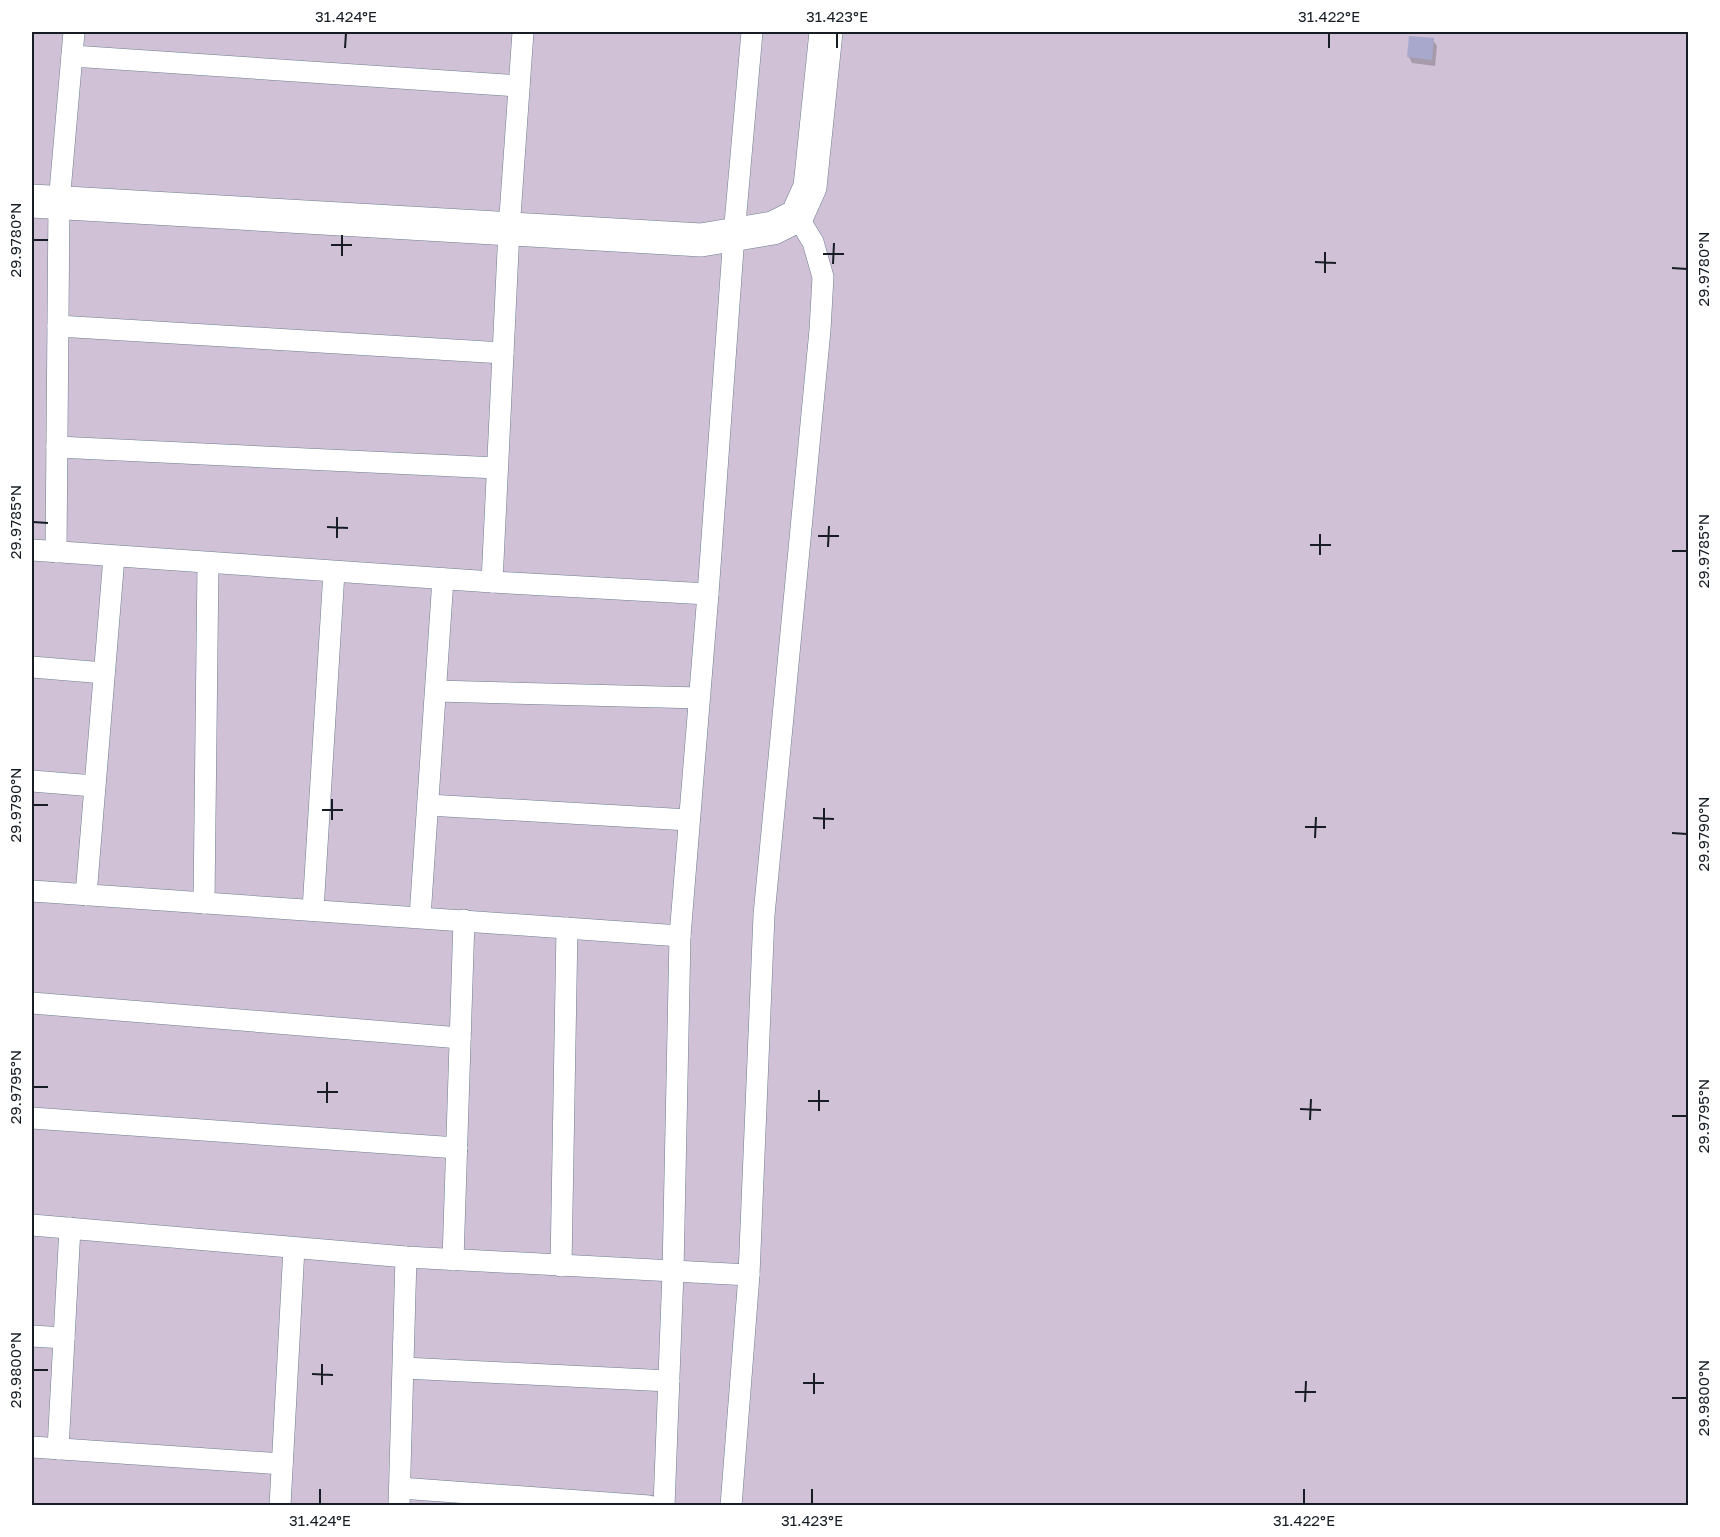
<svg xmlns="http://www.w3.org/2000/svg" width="1720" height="1537" viewBox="0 0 1720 1537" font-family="'Golos Text',sans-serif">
	<rect width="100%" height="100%" fill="#e1edfb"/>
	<rect fill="#d0c1d6" x="32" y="32" width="1656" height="1473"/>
	<polygon fill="#0003" points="1433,40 1437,46 1435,66 1412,63 1409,57"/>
	<polygon fill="#a7a8cb" points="1409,36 1434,38 1432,60 1407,57"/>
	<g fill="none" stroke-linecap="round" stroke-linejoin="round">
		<g stroke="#6b7e92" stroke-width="22">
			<g id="lane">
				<polyline points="72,56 519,86"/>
				<polyline points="58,326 503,353"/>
				<polyline points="57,447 497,468"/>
				<polyline points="32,550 492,582 708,594"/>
				<polyline points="56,552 59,203 74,32"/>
				<polyline points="492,582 509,230 523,32"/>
				<polyline points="32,667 104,673"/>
				<polyline points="436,691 699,698"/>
				<polyline points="32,781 94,786"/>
				<polyline points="428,805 689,820"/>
				<polyline points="32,891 680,936"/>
				<polyline points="86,895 114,557"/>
				<polyline points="204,903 208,563"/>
				<polyline points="313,910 334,572"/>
				<polyline points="420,917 443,579"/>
				<polyline points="32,1003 460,1038"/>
				<polyline points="32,1118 457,1148"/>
				<polyline points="32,1225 406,1257 749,1275"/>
				<polyline points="453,1260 464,920"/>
				<polyline points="561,1266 567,928"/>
				<polyline points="32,1336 64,1338"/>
				<polyline points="404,1368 669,1381"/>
				<polyline points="32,1447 282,1464"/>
				<polyline points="58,1449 70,1228"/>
				<polyline points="400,1488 649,1506"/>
				<polyline points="280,1506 294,1248"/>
				<polyline points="399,1506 406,1257"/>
				<polyline points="664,1506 673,1272 680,936 708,594 734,235 752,32"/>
				<polyline points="731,1506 749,1275 764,915 820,330 823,277 813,242 797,216"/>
			</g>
		</g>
		<g stroke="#6b7e92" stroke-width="34">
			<polyline id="street" points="32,201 701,240 773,228 797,216 810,187 826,32"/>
		</g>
		<use href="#lane" stroke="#fff" stroke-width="21"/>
		<use href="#street" stroke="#fff" stroke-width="33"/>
	</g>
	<path fill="none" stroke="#161d25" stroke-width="2" d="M 345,48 L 346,33M 837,48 L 837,33M 1329,48 L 1329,33M 33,240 L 48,240M 331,245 L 352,245M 823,254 L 844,254M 342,256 L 342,235M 1315,262 L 1336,263M 833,264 L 834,243M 1672,268 L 1687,269M 1325,273 L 1325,252M 33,522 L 48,523M 327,527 L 348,528M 818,536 L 839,536M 337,538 L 337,517M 1310,545 L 1331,545M 828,547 L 829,526M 1672,551 L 1687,551M 1320,555 L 1320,534M 33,805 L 48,805M 322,810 L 343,810M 813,818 L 834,819M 332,820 L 332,799M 1305,827 L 1326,827M 824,829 L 824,808M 1672,833 L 1687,834M 1315,838 L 1316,817M 33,1087 L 48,1087M 317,1092 L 338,1092M 808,1101 L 829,1101M 327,1103 L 327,1082M 1300,1109 L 1321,1110M 819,1111 L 819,1090M 1672,1116 L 1687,1116M 1310,1120 L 1311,1099M 33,1370 L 48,1370M 312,1374 L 333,1375M 803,1383 L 824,1383M 322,1385 L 322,1364M 1295,1392 L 1316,1392M 814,1394 L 814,1373M 1672,1398 L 1687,1398M 1305,1402 L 1306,1381M 320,1504 L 320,1489M 812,1504 L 812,1489M 1304,1504 L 1304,1489"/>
	<rect width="1720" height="1537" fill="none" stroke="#ffffff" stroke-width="66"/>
	<rect x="33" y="33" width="1654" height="1471" fill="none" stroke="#161d25" stroke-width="2"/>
	<g font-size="15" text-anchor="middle" fill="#161d25">
		<text x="346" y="22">31.424°E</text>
		<text x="837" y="22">31.423°E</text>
		<text x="1329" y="22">31.422°E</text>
		<text transform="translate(16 240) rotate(-90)" y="5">29.9780°N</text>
		<text transform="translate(1704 269) rotate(-90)" y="5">29.9780°N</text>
		<text transform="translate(16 522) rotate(-90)" y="5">29.9785°N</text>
		<text transform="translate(1704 551) rotate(-90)" y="5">29.9785°N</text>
		<text transform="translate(16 805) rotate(-90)" y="5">29.9790°N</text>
		<text transform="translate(1704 834) rotate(-90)" y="5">29.9790°N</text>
		<text transform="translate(16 1087) rotate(-90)" y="5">29.9795°N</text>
		<text transform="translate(1704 1116) rotate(-90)" y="5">29.9795°N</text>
		<text transform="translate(16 1370) rotate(-90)" y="5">29.9800°N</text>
		<text transform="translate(1704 1398) rotate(-90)" y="5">29.9800°N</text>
		<text x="320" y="1526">31.424°E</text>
		<text x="812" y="1526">31.423°E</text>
		<text x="1304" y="1526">31.422°E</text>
	</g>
</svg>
